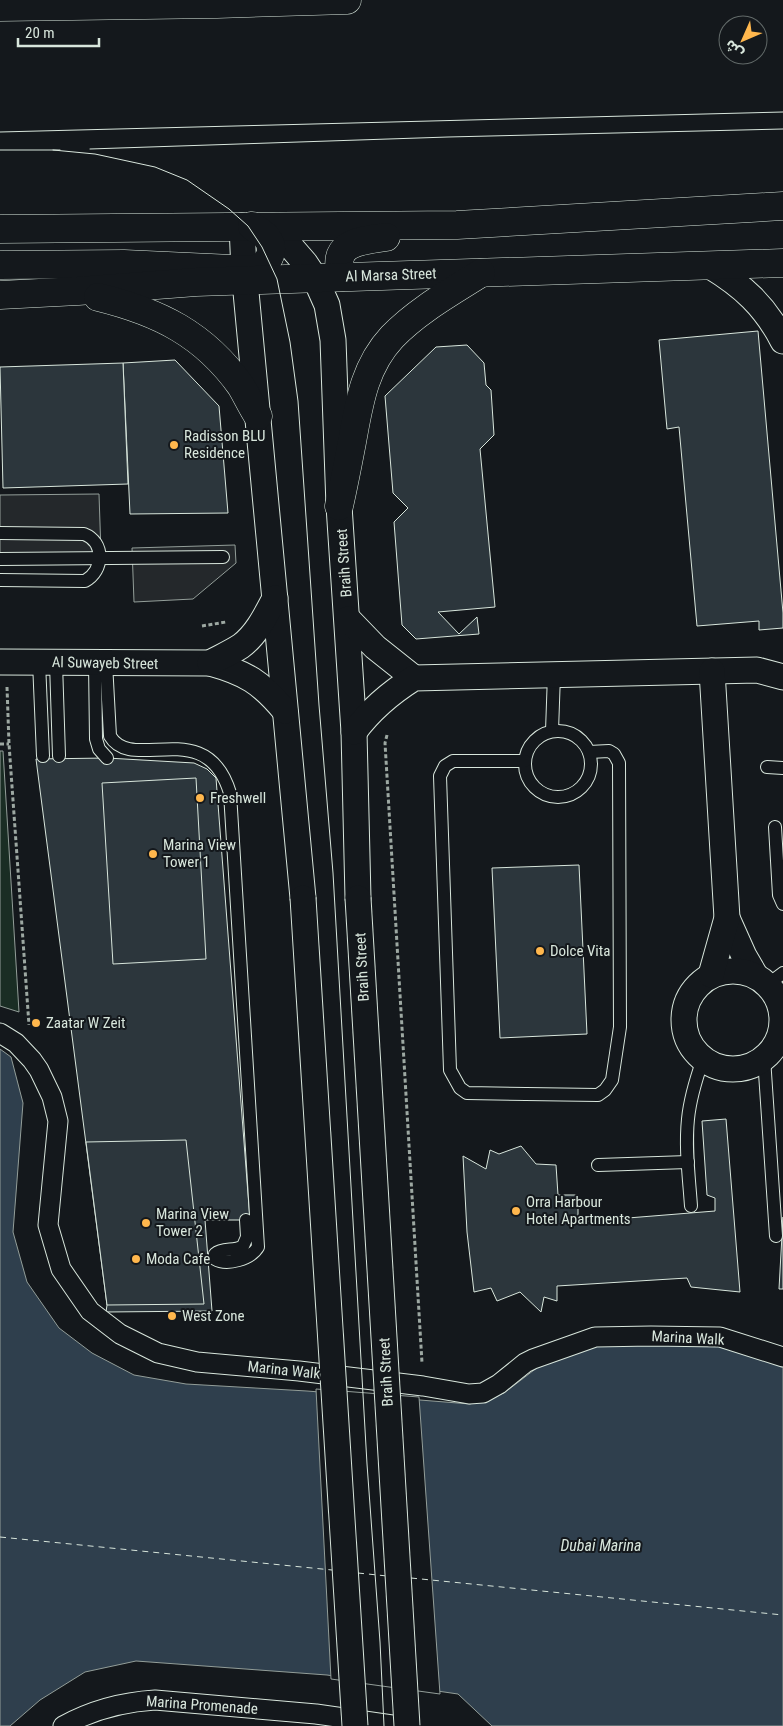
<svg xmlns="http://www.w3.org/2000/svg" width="783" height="1726" viewBox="0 0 783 1726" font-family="'Roboto Condensed','Noto Sans Arabic',sans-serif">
	<rect width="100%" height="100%" fill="#14181c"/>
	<polygon fill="#1a2d24" stroke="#939e99" points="0,751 3,751 19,1012 0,1006"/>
	<g fill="#24282b" stroke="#939e99">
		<polygon points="99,494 101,553 0,554 0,495"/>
		<polygon points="235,545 236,563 193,599 134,602 132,548"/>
	</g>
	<polygon fill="#2f3f4d" stroke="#939e99" points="0,1049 11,1057 23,1103 13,1232 27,1282 59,1328 92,1353 134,1375 186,1384 307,1391 470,1404 504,1393 538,1367 596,1341 720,1339 783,1358 783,1726 492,1726 458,1694 327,1675 136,1661 85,1672 40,1700 10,1726 0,1726"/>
	<polygon fill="#14181c" stroke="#939e99" points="316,1389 419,1397 440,1694 331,1679"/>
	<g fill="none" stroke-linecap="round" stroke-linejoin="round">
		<g stroke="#d8e6dc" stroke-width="1" stroke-dasharray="6 5" stroke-linecap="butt">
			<polyline points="0,1537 332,1570"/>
			<polyline points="358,1573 387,1576"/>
			<polyline points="411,1578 783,1615"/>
		</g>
	</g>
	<g fill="#2c363c" stroke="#d8e6dc">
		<polygon points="758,331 783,613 783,628 759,630 759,621 697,626 679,427 667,429 659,340"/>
		<polygon points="467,345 484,363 486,385 491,390 494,435 480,449 495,607 438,612 459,634 477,617 479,634 416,639 402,625 394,522 408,508 393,493 385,396 436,347"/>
		<polygon points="175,360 219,406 228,513 130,514 123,363"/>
		<polygon points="123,363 128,484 3,488 0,367"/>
		<polygon points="107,758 194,763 207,769 216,778 250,1220 205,1220 212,1311 106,1312 107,1305 36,759"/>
		<polygon points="196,778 206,959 113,964 102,783"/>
		<polygon points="579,865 587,1034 500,1038 492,868"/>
		<polygon points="726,1119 740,1292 691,1287 687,1278 557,1286 557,1301 544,1297 541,1312 520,1292 497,1301 491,1288 474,1292 467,1232 463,1156 486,1169 490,1150 499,1154 521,1146 536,1164 556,1165 558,1195 578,1195 578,1222 715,1211 715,1198 707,1195 702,1121"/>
		<polygon points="186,1140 204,1304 107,1305 86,1142"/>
		<polygon points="783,1217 783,1289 779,1289"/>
	</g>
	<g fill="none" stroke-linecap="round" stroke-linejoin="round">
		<g stroke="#d8e6dc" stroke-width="14">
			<g id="service">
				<path d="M 0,533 L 84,534 C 105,542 104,571 85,581 L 0,580"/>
				<polyline points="0,559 223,557"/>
				<polyline points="39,662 43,756"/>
				<polyline points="56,663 59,756"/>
				<polyline points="95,663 96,739 99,749 107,758"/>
				<path d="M 106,663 L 110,736 C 132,774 206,714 230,793 L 258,1247 C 251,1259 227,1266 215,1259 L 215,1254 C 223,1247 235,1252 243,1246 L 247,1237 L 246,1220"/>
				<polyline points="552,731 554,674"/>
				<circle cx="558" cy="764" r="33"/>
				<polyline points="525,761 453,761 445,766 440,776 450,1070 460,1088 467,1093 598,1095 605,1090 612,1080 620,1027 619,763 614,754 609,751 589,752"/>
				<polyline points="767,767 783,768"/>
				<polyline points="775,827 779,895 783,904"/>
				<polyline points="767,985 783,973"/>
				<polyline points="764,1058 776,1236"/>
				<polyline points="598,1165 688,1162"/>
				<path d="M 691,1206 C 689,1177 685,1148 688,1119 C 690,1098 696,1079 703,1059"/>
			</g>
		</g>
		<g stroke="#d8e6dc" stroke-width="21">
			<g id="pedestrian">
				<polyline points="0,1033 16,1043 32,1060 39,1070 52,1097 58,1121 48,1225 61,1269 90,1311 120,1334 158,1353 197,1362 299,1371 423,1386 469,1394 483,1393 499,1384 525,1363 533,1359 595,1337 651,1336 720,1337 783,1357"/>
				<path d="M 63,1726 C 92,1710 122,1702 155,1700 L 316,1714 L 399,1726"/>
			</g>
		</g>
		<g stroke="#d8e6dc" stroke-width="27">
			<g id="minor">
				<polyline points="242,226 244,271 303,898"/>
				<polyline points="273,226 305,263 315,278 327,305 333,340 339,506 354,732 358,898"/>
				<path d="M 710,266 C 743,286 765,306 783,341"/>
				<polyline points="348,619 375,647 414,678"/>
				<path d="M 0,662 L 210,663 C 246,673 261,682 285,711"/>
				<path d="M 210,663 C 221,657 232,652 241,646 C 257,634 266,615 275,598"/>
				<path d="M 354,732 C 371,709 390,693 414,678 L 757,670 L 783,677"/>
				<polyline points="727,918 744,956 755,975"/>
				<circle cx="733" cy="1020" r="49"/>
				<polyline points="711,975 727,918 712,671"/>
			</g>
		</g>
		<g stroke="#d8e6dc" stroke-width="29">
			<g id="secondary">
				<polyline points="0,229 457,225 783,206"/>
				<path d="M 0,265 L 124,264 L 254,270 C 267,266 277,251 267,238 C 264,233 257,230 252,226"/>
				<path d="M 342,277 C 330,241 362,241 386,237"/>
				<polyline points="0,295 78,291 196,282 783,263"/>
				<path d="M 98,297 C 159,312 204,334 241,386 C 247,396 252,407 258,416"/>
				<path d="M 339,506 C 344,484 348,463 352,442 C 359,404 364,367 392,337 C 417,311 451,292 481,273"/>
			</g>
		</g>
		<g stroke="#d8e6dc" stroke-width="29">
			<polyline id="motorway" points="0,7 217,4 347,0"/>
		</g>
		<g stroke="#9da8a2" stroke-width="3" stroke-dasharray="4 2.5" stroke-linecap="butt">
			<polyline points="202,626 226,622"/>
			<polyline points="7,687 9,744 29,1025"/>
			<polyline points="387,735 385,743 422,1363"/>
			<polyline points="0,744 9,744"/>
		</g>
		<use href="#service" stroke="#14181c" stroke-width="12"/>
		<use href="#pedestrian" stroke="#14181c" stroke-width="19"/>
		<use href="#minor" stroke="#14181c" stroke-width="25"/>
		<use href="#secondary" stroke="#14181c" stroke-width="28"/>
		<use href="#motorway" stroke="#14181c" stroke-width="28"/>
		<g stroke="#d8e6dc" stroke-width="1">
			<polyline points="0,132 783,112"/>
			<polyline points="90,149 448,137 783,129"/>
			<polyline points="0,150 60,150"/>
			<polyline points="53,150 95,154 155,167 187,180 229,209 248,226 262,247 277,279 290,342 298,401 319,705 333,873 367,1464 380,1642 384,1726"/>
		</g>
		<g stroke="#d8e6dc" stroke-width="27" stroke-linecap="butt">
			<g id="minor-bridge">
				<polyline points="303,898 355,1726"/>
				<polyline points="358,898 407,1726"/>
			</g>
		</g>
		<use href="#minor-bridge" stroke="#14181c" stroke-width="25"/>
	</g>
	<g fill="#ffb74d" stroke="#14181c" stroke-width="2">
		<circle cx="174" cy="445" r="5"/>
		<circle cx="200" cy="798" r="5"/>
		<circle cx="153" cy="854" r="5"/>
		<circle cx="540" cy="951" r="5"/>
		<circle cx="36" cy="1023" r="5"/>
		<circle cx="516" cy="1211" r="5"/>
		<circle cx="146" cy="1223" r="5"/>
		<circle cx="136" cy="1259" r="5"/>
		<circle cx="172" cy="1316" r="5"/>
	</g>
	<g text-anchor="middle" stroke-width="4" stroke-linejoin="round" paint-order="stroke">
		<g font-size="15" fill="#d8e6dc" stroke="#14181c">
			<text transform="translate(391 275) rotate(-2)" y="5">Al Marsa Street</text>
			<text transform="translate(344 563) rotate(-94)" y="5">Braih Street</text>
			<text transform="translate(105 663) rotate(1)" y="5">Al Suwayeb Street</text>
			<text transform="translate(362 967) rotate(-93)" y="5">Braih Street</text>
			<text transform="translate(688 1338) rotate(3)" y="5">Marina Walk</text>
			<text transform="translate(284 1370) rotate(6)" y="5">Marina Walk</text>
			<text transform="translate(386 1372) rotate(-93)" y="5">Braih Street</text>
			<text transform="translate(202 1705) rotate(4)" y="5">Marina Promenade</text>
		</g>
		<g font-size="15" fill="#d8e6dc" stroke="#14181c" text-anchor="start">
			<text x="184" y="441">Radisson BLU<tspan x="184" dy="17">Residence</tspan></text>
			<text x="210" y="803">Freshwell</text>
			<text x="163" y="850">Marina View<tspan x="163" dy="17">Tower 1</tspan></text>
			<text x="550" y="956">Dolce Vita</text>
			<text x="46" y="1028">Zaatar W Zeit</text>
			<text x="526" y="1207">Orra Harbour<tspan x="526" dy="17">Hotel Apartments</tspan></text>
			<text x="156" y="1219">Marina View<tspan x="156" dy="17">Tower 2</tspan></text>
			<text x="146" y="1264">Moda Cafe</text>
			<text x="182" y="1321">West Zone</text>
		</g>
		<g font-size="16" font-style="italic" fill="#d8e6dc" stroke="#14181c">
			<text x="601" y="1551">Dubai Marina</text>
		</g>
	</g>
	<g transform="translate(743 40) rotate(225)"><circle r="24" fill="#14181c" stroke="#626a69"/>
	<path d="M0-4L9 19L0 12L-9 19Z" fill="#ffb74d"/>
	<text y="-8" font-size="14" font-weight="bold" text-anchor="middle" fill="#d8e6dc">ش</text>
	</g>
	<path d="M18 38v8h81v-8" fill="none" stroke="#d8e6dc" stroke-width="2.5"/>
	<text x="25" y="38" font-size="15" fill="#d8e6dc" stroke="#14181c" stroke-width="4" paint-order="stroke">20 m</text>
</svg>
